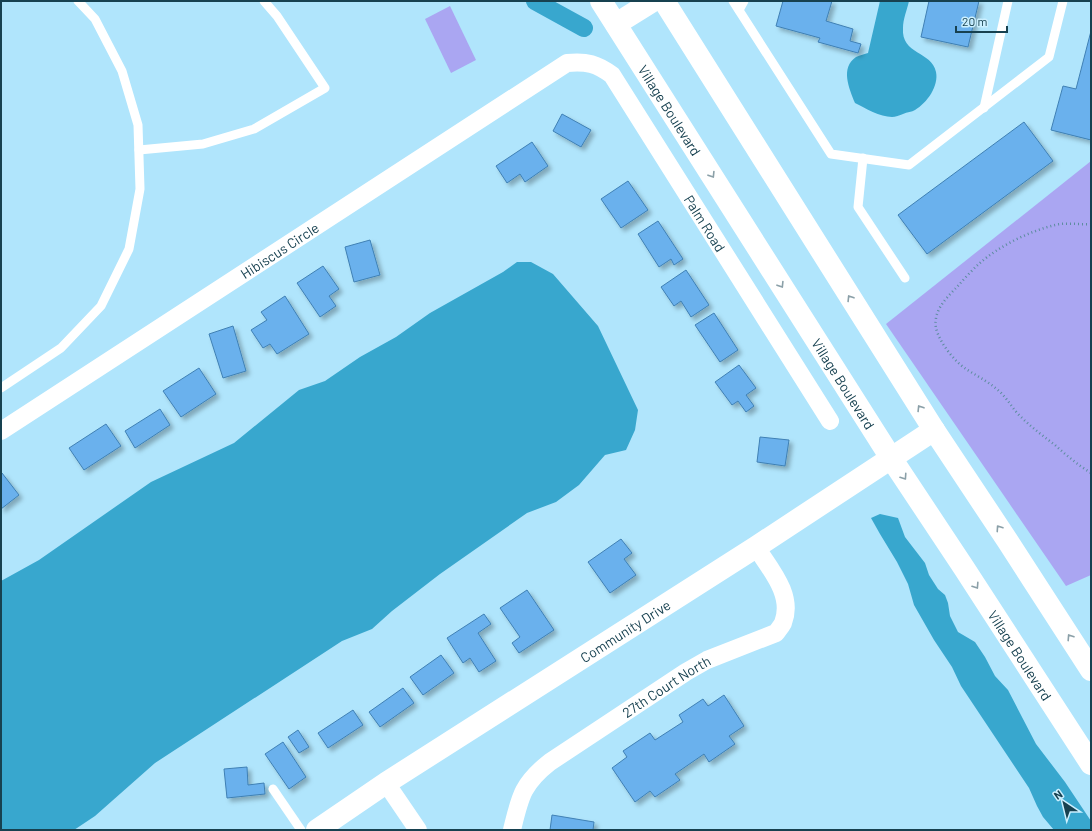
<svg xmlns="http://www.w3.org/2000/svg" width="1092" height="831" font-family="Barlow,sans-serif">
<defs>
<filter id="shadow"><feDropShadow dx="3.5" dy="3.5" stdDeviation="2" flood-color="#0004"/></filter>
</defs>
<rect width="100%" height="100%" fill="#b0e5fc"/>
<!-- green -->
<g fill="#aaa6f2">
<polygon points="450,6 476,60 451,73 425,19"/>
<polygon points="1091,161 1091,575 1066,586 886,324"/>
</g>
<!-- water -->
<g fill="#38a7ce">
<path d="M880,1H909C907,10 903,19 903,28C901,55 932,51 936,72C939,86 927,103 915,110C912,112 907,112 903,114C900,115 895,117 892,117C880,117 865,108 855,103C849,88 840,68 856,57C860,55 865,54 868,53Z"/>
<polygon points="517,262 531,262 553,274 598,326 638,410 635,430 626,450 605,455 579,485 556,502 527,513 440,574 392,611 372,629 342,641 155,763 95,816 74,830 1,830 1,581 39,560 151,482 234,443 299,390 325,381 360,357 396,337 430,313 503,272"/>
<polygon points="880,514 898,518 905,537 925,563 929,575 938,589 945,595 948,603 950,616 958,632 975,642 985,657 995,676 1008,690 1036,744 1065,782 1091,821 1091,830 1054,830 1043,817 1037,806 1029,788 961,686 952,667 934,640 914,605 908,584 897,562 880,534 871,518"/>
</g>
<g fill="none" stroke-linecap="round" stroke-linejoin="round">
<!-- canal -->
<polyline stroke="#38a7ce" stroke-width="18" points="535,1 584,28"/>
</g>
<!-- building -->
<g fill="#6bb1ed" stroke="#3f80b4" filter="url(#shadow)">
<polygon points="783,1 832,1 826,21 853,29 850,41 861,44 858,53 818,42 820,38 776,26"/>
<polygon points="929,1 979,1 968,47 921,37"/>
<polygon points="1091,31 1091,140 1051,130 1063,86 1076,89"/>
<polygon points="562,114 591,130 581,147 553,131"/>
<polygon points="1024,122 1053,161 927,254 898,215"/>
<polygon points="532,142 548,166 525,182 520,174 507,183 496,166"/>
<polygon points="628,181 648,210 621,228 601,199"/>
<polygon points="658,221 683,259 674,265 671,259 659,267 638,234"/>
<polygon points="370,240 380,275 354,282 345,247"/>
<polygon points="323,266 339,289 329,296 336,306 320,317 297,283"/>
<polygon points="686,270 709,305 691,317 681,301 674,306 661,287"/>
<polygon points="285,296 309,334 277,354 270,344 263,348 251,330 267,320 261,312"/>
<polygon points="714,313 738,350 720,362 695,325"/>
<polygon points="233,326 246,371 223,378 209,334"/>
<polygon points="739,365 756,388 746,395 754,406 746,412 738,401 732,405 715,382"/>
<polygon points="199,368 216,394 181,417 163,391"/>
<polygon points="160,409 170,425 135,448 125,431"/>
<polygon points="106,424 121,446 84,470 69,448"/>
<polygon points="760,437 789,440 785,466 757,462"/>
<polygon points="2,473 19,495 1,509 1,474"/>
<polygon points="621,539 632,553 624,559 636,575 610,593 588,562"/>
<polygon points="527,590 554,630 519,653 512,643 520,637 500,608"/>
<polygon points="484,614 491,624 478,633 496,661 479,672 470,658 463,663 447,638"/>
<polygon points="441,655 454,673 423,695 410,677"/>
<polygon points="403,688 414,703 380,727 369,712"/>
<polygon points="724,695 744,726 729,736 735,744 709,762 704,754 675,774 680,780 655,797 650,791 635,802 612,768 627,757 623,751 650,733 655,740 683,722 679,715 703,699 708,706"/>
<polygon points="353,710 363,725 328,748 318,733"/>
<polygon points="298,730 309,747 299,753 288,737"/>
<polygon points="283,742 306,777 289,789 265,754"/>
<polygon points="247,767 248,785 264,783 265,794 227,798 224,769"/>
<polygon points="552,815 594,822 593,830 550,830"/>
</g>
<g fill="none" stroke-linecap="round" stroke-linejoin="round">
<!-- path -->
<path stroke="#5d8c9f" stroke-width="2.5" stroke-dasharray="1 3" stroke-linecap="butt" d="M1091,224C1079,225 1067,222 1055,225C1030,231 999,246 980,263C972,270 964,279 957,287C946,298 933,311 936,328C939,342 955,362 966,369C977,376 989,382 999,391C1007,398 1012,408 1020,416C1031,427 1043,436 1055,445C1066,455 1078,465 1091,473"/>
<!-- service -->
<g stroke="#fff" stroke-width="9">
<polyline points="733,1 831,154 909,165 1049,57 1063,1"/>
<polyline points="739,10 744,1"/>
<polyline points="984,108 1008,1"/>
<polyline points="139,150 203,144 254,129 325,88 277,16 264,1"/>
<polyline points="863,158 858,207 905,278"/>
<polyline points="1,388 61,348 101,306 129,249 140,189 138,125 122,71 95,19 78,1"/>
<polyline points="273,789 301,830"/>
</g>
<!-- minor -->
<g stroke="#fff" stroke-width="18">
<path id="s1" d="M1,431L567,63C587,61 597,64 612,75L830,421"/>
<polyline points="386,783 418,830"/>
<path id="s2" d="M512,830C520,797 522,784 550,762L686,672L707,660L776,633C778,630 781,627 783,623C794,595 770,569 756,547"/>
</g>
<!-- tertiary -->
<g stroke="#fff" stroke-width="22">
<path id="s3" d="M601,1L891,458L964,568L1091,764"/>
<polyline points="664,1 934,430 1007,540 1091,670"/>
<polyline points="616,24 653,1"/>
<path id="s4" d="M317,830L386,783L756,547L934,430"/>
</g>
</g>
<!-- one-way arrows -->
<defs><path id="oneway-chevron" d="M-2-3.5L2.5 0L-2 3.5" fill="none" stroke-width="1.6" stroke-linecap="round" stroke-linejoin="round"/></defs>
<g stroke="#8ba0a8">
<use href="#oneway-chevron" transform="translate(712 175) rotate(58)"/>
<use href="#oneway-chevron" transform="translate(781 285) rotate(58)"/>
<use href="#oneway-chevron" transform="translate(850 298) rotate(-122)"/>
<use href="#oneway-chevron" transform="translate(920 408) rotate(-122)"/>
<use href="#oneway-chevron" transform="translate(904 477) rotate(56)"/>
<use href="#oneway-chevron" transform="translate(999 528) rotate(-124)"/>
<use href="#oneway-chevron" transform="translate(976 586) rotate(57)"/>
<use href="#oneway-chevron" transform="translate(1070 637) rotate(-123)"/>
</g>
<g text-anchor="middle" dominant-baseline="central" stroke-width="3.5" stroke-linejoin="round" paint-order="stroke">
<!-- street labels -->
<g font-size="14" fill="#174150" stroke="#ccf0ff">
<text stroke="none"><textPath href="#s3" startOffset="129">Village Boulevard</textPath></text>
<text stroke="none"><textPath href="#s1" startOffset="898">Palm Road</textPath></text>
<text stroke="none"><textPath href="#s1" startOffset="332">Hibiscus Circle</textPath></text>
<text stroke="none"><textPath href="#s3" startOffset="453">Village Boulevard</textPath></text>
<text stroke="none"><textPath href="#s4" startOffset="367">Community Drive</textPath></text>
<text stroke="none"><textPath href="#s3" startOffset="777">Village Boulevard</textPath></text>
<text stroke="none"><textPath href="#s2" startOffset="219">27th Court North</textPath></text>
</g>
</g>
<!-- border -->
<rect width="1092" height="831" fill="none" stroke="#174150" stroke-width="4"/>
<!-- north arrow -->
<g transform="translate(1064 803) rotate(325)" stroke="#ccf0ff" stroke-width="3" paint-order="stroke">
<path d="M0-3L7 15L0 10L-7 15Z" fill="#174150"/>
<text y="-6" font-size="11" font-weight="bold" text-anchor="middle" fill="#174150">N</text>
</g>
<!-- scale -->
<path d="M956 26v6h51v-6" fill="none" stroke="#174150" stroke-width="2"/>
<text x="962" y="26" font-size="12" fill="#174150" stroke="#ccf0ff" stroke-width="3" paint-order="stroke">20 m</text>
</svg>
